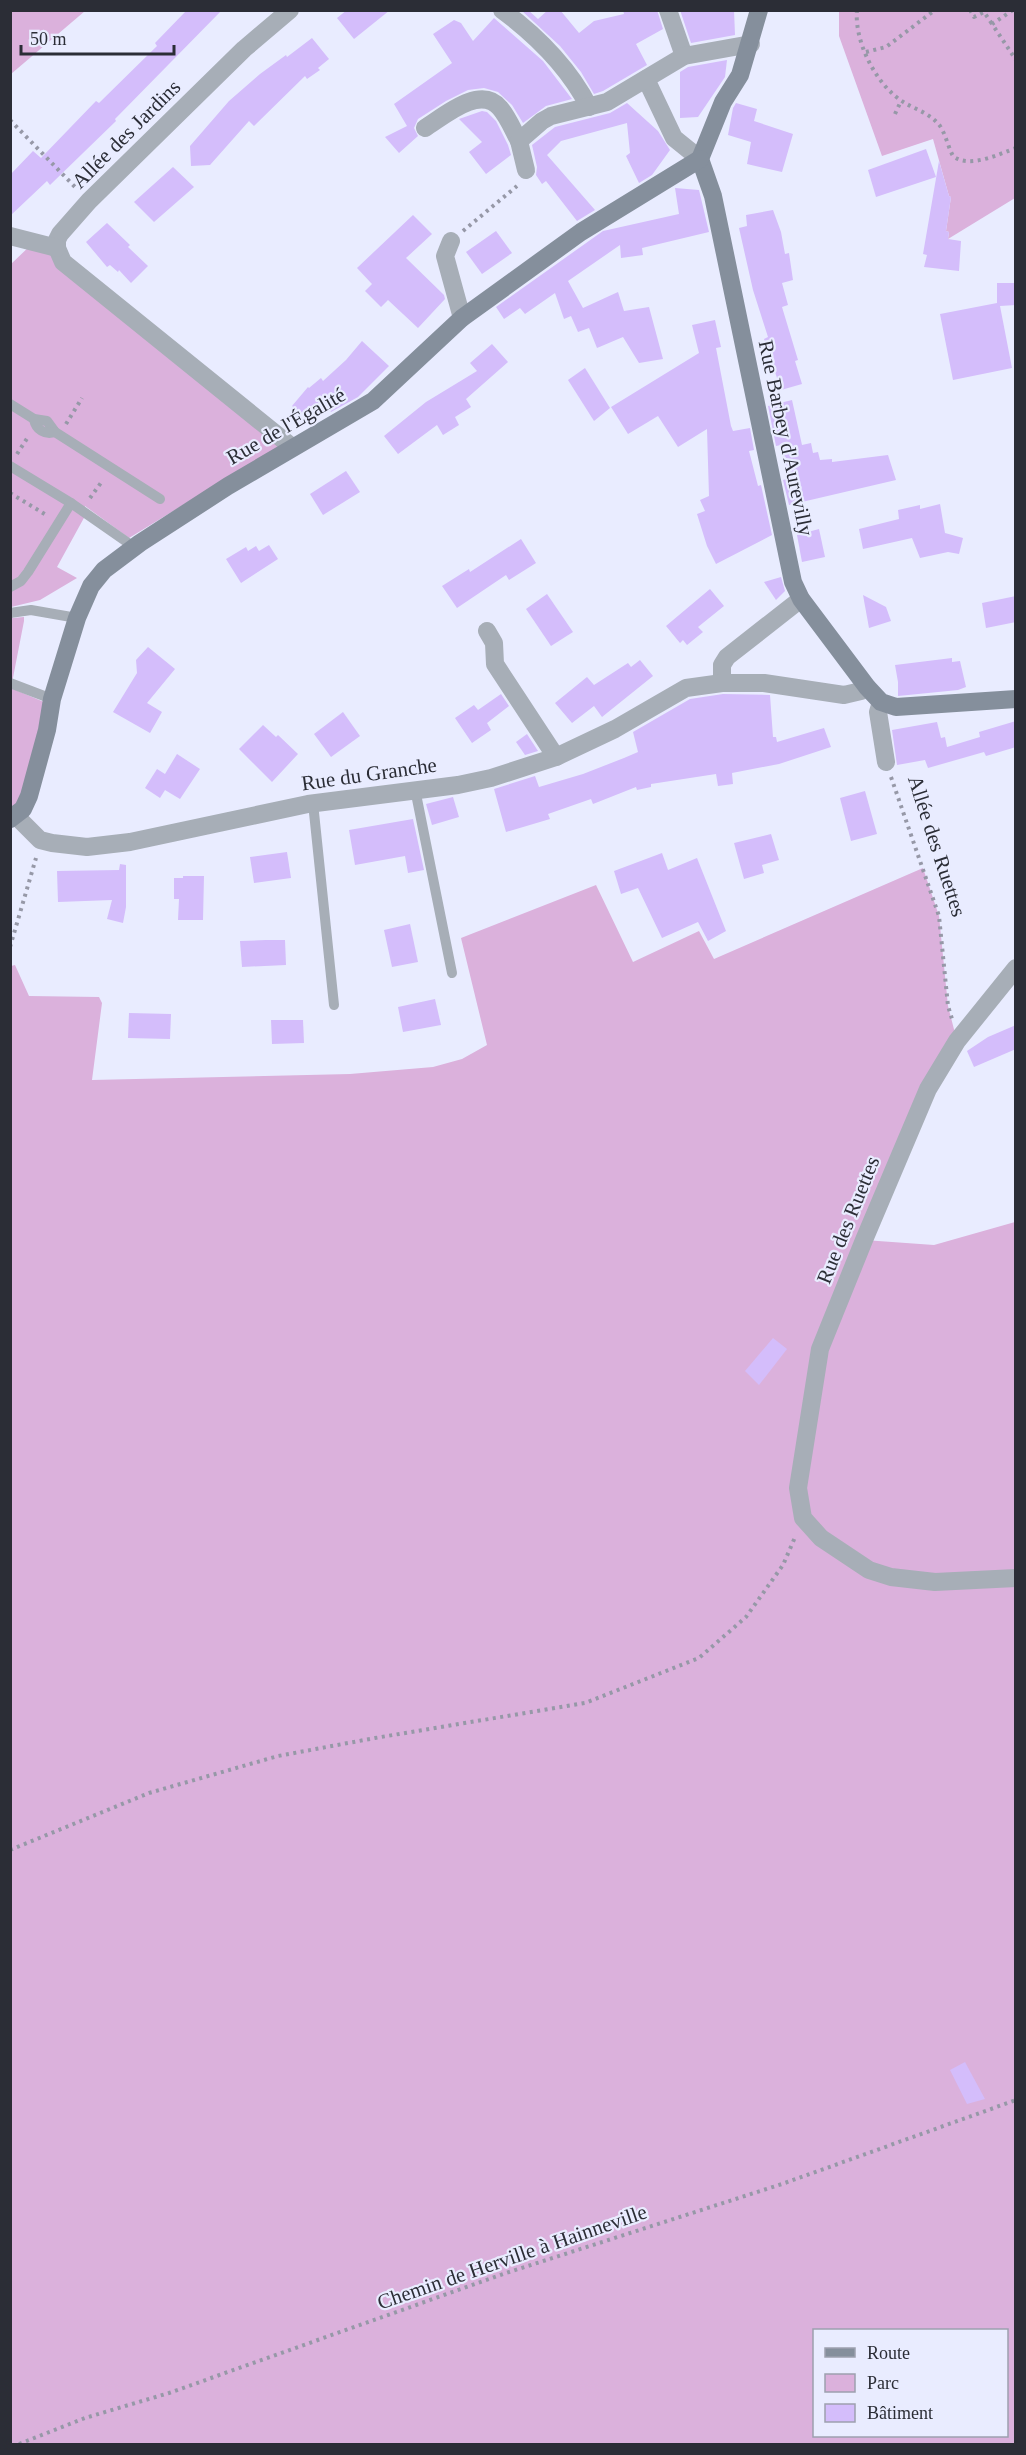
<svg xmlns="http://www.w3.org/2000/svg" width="1026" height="2455" font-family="'Times New Roman',serif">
<rect width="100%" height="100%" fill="#e9ecff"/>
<!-- green -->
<g fill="#dbb1dc" fill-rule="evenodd">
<polygon points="11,10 85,10 85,11 11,74"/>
<polygon points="839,11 1015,11 1015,198 948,239 949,232 946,231 951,197 949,196 933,139 882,156 839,36"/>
<polygon points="33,243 57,248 292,447 206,491 129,538 85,506 85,516 57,567 77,578 40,600 11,607 13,618 24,617 24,621 11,688 51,705 47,730 11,819 10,265"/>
<path d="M923,868L939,916L948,1006L957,1041L864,1240L934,1245L1015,1222V2444H11V966L15,965L29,996L99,997L102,1003L92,1080L350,1074L433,1067L462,1059L487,1045L461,938L596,885L633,962L699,931L714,959ZM814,2330H1006V2436H814Z"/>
</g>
<!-- building -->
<g fill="#d4bdfb">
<polygon points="187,10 222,10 115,119 116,121 50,185 47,181 10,216 10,175 33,151 41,158 96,101 99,103 157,46 155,43"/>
<polygon points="347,10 390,10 354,39 337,18"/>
<polygon points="521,10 528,10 538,19 548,10 560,10 579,33 594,21 624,14 623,10 657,10 663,29 636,44 647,65 603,91 594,94 581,72 560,46"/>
<polygon points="680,10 734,10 735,35 691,43"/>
<polygon points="494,18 543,61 572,99 546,106 523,123 512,105 498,92 484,88 468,90 446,101 418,119 414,128 418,136 399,153 385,137 407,126 394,104 452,63 433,34 454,20 461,23 473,41"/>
<polygon points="312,38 329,59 318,68 320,70 307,79 305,76 254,126 249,121 210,165 191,166 190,146 229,101 260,74 286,55 287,57"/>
<polygon points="727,60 725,77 698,117 680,118 680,72 688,67"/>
<polygon points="627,103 658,131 670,150 652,175 639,183 626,156 630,153 627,123 561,141 547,155 595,210 577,221 546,181 542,184 536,175 537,167 532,145 555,127 610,113"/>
<polygon points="736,103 757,109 754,121 793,134 782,172 747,164 751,142 728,135 733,108"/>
<polygon points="482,111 487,112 496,121 508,145 511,155 486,174 469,152 482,142 459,119"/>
<polygon points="926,149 936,177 876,197 868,170"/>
<polygon points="939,161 949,196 951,197 946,231 949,232 948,239 961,241 959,271 924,267 927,255 923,254"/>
<polygon points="173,167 194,187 154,222 134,202"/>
<polygon points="675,188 699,190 709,232 642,248 643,255 621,258 620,245 568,281 583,308 618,292 624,311 649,307 663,359 639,363 623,337 597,348 589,328 578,332 571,316 564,319 555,293 525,314 520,308 504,319 496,307 603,231 679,214"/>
<polygon points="773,210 781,232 785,254 789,253 793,280 782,283 788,305 782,307 798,360 795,361 802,384 781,390 764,339 768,337 753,290 739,228 747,226 746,215"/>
<polygon points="413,215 432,234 406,258 444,295 445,299 418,328 388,300 381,307 365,291 372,284 357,268"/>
<polygon points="107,223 130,245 128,247 148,266 131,283 119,270 118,272 110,265 107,267 86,242"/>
<polygon points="496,231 512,253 482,274 466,252"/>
<polygon points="997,283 1016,283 1016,305 1000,306 1012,368 953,380 940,314 997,303"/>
<polygon points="715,320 721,347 716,348 731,426 733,431 750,428 754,450 749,451 758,486 761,485 772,535 716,564 707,546 697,514 705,511 700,500 709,496 707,429 678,447 658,416 628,434 611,407 699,353 692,325"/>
<polygon points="362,341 389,366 358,397 331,412 327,406 312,423 292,406 308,387 309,388 321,378 323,381 346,360"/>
<polygon points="492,344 508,362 466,399 471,407 455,417 459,425 443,435 437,425 398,454 384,436 426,402 477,371 470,363"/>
<polygon points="585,368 610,408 594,421 568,380"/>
<polygon points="792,400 802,445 811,443 813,453 818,452 820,460 832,459 832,462 888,455 896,480 789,505 783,480 787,479 781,445 776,446 768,406"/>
<polygon points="346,471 360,492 323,515 310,494"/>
<polygon points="940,504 945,533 963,538 959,554 948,552 920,558 912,538 863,549 859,529 899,519 898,510 920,505 920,509"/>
<polygon points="819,529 825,557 802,562 797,535"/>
<polygon points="521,539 536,563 509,580 506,575 457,608 442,586 469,569 470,572"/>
<polygon points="269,545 278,559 241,583 226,559 246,547 248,551 256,546 259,551"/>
<polygon points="781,577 785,591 776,600 764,582"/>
<polygon points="710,589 724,606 698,627 703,632 687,645 683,640 680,643 666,626"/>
<polygon points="547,594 573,632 551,646 526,609"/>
<polygon points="863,595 886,607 891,621 869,628"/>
<polygon points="1016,596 1016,622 986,628 982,603"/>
<polygon points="148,647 175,669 147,703 162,712 150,733 113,712 137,673 136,660"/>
<polygon points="952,658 952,662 960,661 966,687 958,690 898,696 898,682 895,665"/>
<polygon points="640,660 653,676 602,717 594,706 572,723 555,703 587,677 594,685 628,663 631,667"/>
<polygon points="501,694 509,706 487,723 491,730 472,743 455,718 474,705 478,710"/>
<polygon points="723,694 770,695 773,737 776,737 777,742 824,728 831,747 779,764 732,773 733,784 718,786 716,774 651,784 651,787 637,790 636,787 593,804 591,799 548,814 550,819 506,832 494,789 535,776 539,787 583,774 624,758 638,752 633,732 690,699"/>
<polygon points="343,712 360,736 331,757 314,734"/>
<polygon points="1016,721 1016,747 986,756 984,752 928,768 925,760 897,765 892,730 937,722 941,738 945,737 947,747 980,737 979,732"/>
<polygon points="263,725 276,737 278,735 298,754 272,782 239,749"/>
<polygon points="527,734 538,751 525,755 516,742"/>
<polygon points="177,754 200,769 180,799 165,790 160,798 145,788 157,769 165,774"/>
<polygon points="865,791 877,834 851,841 840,798"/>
<polygon points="453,797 459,817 432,825 426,804"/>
<polygon points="413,819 424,870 408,873 405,856 355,865 349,830"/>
<polygon points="771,834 779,860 762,865 764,873 744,879 734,843"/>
<polygon points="287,852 291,878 254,883 250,857"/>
<polygon points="662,853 668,870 697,858 726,931 708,941 698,922 662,938 638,888 621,894 614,871"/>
<polygon points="120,864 126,865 126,907 123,923 107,919 112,900 58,902 57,871 119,870"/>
<polygon points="183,876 204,876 203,920 178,920 179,899 174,899 174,878 183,878"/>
<polygon points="410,924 418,962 392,967 384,930"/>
<polygon points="266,940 285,940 286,965 242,967 240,941"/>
<polygon points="435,999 441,1025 403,1032 398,1007"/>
<polygon points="129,1013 171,1014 170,1039 128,1038"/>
<polygon points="271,1020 303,1020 304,1043 272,1044"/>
<polygon points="1016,1025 1016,1049 974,1067 967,1051 988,1037"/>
<polygon points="773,1338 787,1349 759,1385 745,1371"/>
<polygon points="965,2062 985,2099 967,2104 950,2070"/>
</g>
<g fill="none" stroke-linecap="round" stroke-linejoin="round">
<!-- path -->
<g stroke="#9698a7" stroke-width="4" stroke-dasharray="3 4.5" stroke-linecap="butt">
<path d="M857,10C854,42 877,87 905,103C917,110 931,114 940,126C946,135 948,147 953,156C969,169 999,154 1016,148"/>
<polyline points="970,10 974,17 984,12 992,24"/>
<polyline points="1013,10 992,24 1016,60"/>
<polyline points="866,52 886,47 935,10"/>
<polyline points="895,114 901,101"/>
<polyline points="10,120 76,188"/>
<polyline points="463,231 517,186"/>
<polyline points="66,424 82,398"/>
<polyline points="17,454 28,437"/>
<polyline points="10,493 48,516"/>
<polyline points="90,498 103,480"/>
<polyline points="891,777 939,916 948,1006 952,1019"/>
<polyline points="10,947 36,858"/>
<polyline points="10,1850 149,1793 278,1756 375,1738 585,1703 699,1658 746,1617 783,1565 796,1535"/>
<polyline points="19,2444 85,2418 169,2393 503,2274 782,2184 1016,2100"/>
</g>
<!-- lane -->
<g stroke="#a7aeb7" stroke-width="10">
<polyline points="10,404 34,419 47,421 55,432 160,499"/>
<path d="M34,419C36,430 45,435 55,432"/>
<polyline points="10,466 71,503 28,572 21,581 10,587"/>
<polyline points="71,503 134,547"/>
<polyline points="10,613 31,610 77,618"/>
<polyline points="10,683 52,699"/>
<polyline points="415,789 452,973"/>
<polyline points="313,803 334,1005"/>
</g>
<!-- street -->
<g stroke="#a7aeb7" stroke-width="18">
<polyline points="290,10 244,49 89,201 60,234 57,240 57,248 63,262 292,447"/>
<path d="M502,10C537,36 569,68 589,107"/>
<polyline points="668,10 684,56"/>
<polyline points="646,79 674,138 700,159"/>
<path d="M425,128C443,117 480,84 500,108C508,117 513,130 519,141"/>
<polyline points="526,170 519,141 542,121 551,116 607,102 684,56 751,44"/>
<polyline points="10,236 57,248"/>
<polyline points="451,241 445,256 462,318"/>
<polyline points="487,631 494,643 495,664 556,757"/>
<polyline points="722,683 722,665 727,657 801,599"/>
<polyline points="881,702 878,712 886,762"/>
<polyline points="16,816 40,840 52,843 87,847 130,842 308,804 458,785 491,778 556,757 615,729 686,688 722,683 764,683 844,695 861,691 867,687"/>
<polyline points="1016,968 957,1041 928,1089 864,1240 820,1349 798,1488 803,1518 821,1538 869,1570 891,1577 935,1582 1016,1578"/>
</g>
<!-- secondary -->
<g stroke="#858f9c" stroke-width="18">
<polyline points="700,159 713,196 793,582 801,599 867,687 881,702 896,707 1016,699"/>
<polyline points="700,159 723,102 740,75 759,10"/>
<polyline points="10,819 23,809 29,796 47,730 52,699 77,618 91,586 104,570 140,543 228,486 373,401 462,318 581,232 700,159"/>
</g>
</g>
<g text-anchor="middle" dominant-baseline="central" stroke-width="4.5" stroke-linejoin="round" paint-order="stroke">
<!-- street labels -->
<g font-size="21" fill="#2b2d36" stroke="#e9ecff">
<text transform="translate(126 134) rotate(-45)">Allée des Jardins</text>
<text transform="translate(286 426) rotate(-30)">Rue de l'Égalité</text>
<text transform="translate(786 438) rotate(78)">Rue Barbey d'Aurevilly</text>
<text transform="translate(369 774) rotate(-8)">Rue du Granche</text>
<text transform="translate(937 846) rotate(72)">Allée des Ruettes</text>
<text transform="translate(848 1220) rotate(-68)">Rue des Ruettes</text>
<text transform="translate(512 2257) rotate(-19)">Chemin de Herville à Hainneville</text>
</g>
</g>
<!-- border -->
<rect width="1026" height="2455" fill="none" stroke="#2b2d36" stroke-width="24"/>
<!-- legend -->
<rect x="813" y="2329" width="195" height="108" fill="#e9ecff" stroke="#9da0af" stroke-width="1.5"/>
<rect x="825" y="2348" width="30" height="9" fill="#858f9c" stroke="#9da0af" stroke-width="1.5"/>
<text x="867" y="2359" font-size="18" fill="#2b2d36">Route</text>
<rect x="825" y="2374" width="30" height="18" fill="#dbb1dc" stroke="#9da0af" stroke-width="1.5"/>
<text x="867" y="2389" font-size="18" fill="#2b2d36">Parc</text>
<rect x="825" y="2404" width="30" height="18" fill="#d4bdfb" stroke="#9da0af" stroke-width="1.5"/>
<text x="867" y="2419" font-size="18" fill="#2b2d36">Bâtiment</text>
<!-- scale -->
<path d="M21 45v9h153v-9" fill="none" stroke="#2b2d36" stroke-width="3"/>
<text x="30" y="45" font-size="18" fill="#2b2d36" stroke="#e9ecff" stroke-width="4.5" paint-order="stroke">50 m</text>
</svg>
